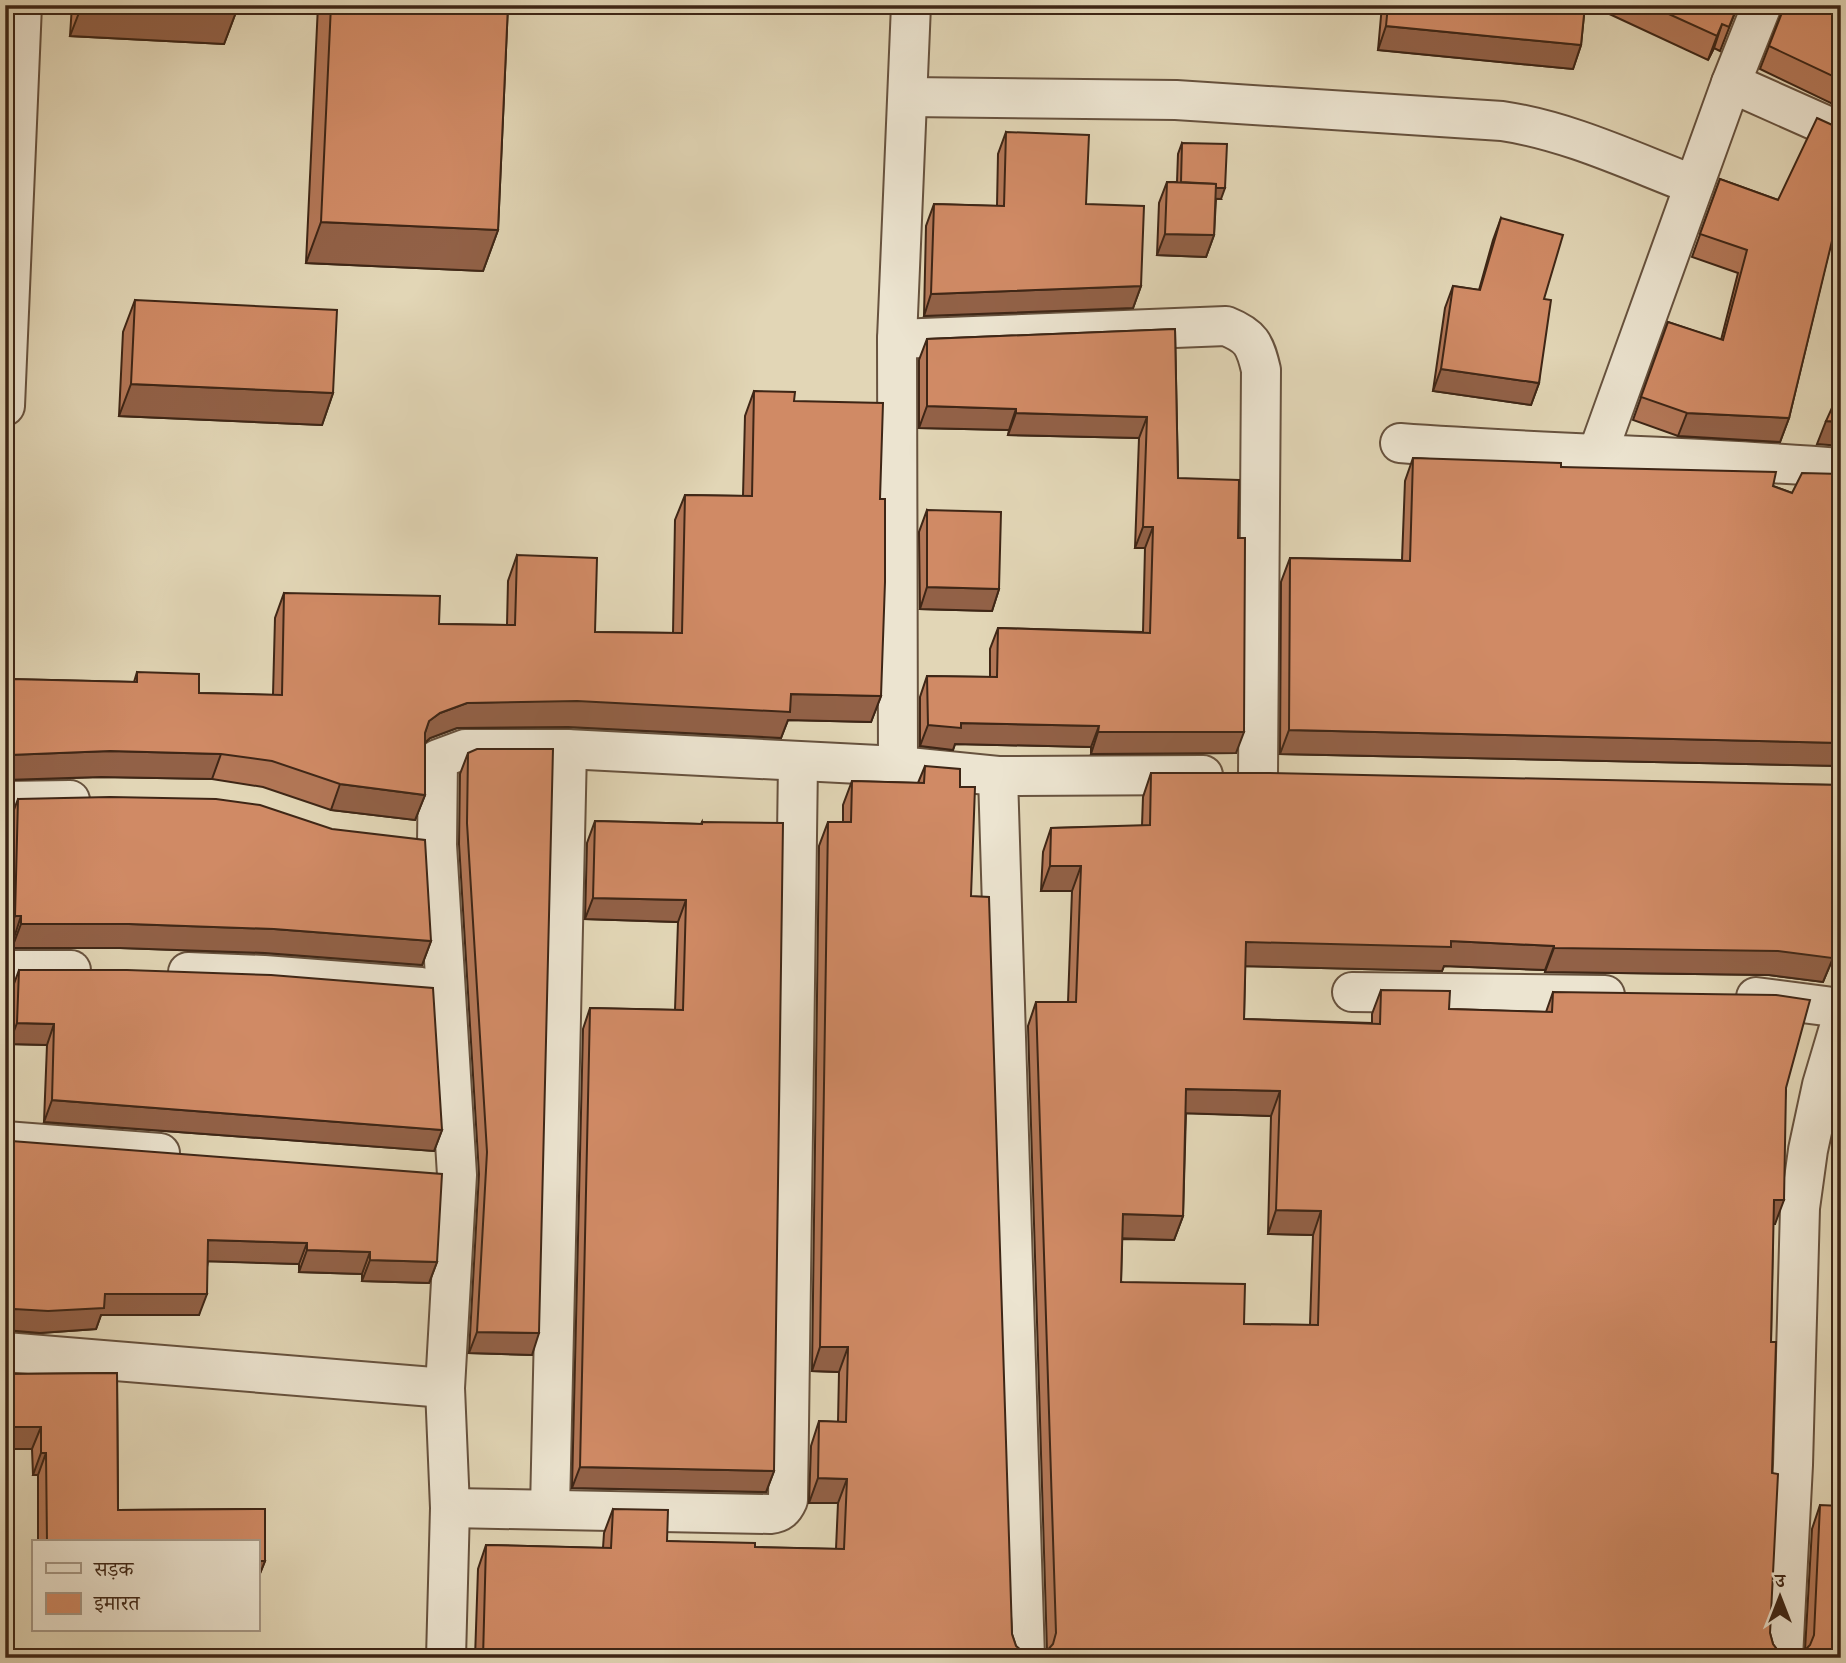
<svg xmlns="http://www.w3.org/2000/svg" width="1846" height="1663" font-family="Vollkorn,'Noto Serif Devanagari',serif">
<rect width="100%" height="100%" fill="#e2d6b6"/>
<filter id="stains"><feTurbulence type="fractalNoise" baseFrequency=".00286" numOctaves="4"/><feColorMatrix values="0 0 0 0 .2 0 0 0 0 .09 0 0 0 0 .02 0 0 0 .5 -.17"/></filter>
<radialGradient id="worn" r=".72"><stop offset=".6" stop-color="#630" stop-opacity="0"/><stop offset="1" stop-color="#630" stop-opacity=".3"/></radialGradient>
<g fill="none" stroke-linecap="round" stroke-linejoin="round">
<!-- minor casing -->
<g stroke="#67523e" stroke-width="42">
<g id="minor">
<polyline points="1731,83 1841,132"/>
<path d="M908,97L1176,100L1502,121C1569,131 1631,161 1694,185"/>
<path d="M897,339L1226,326C1251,336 1255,344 1261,370L1258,775"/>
<polyline points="5,406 22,5"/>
<path d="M1400,443C1547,454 1694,456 1841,468"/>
<polyline points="1597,455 1731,83 1762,5"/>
<polyline points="898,766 897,339 911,5"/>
<polyline points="998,776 1025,1658"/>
<polyline points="5,801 70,800"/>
<polyline points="5,970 71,970"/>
<polyline points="188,972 264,975 421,987"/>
<polyline points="1352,992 1605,995"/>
<polyline points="1756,997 1841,1008"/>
<polyline points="5,1141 160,1153"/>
<polyline points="5,1352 445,1388"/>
<path d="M450,1508L770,1514C780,1513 784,1509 788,1500L798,762"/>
<polyline points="550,1509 567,749"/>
<polyline points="446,1658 450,1508 445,1388 457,1175 437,845 438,759 465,749 567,749 898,766 998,776 1203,775"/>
<polyline points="1783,1658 1793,1465 1800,1208 1808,1150 1822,1085 1841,1021"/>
</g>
</g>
<!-- minor -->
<use href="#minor" stroke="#ece4d0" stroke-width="38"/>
</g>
<!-- wall -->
<g fill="#b37757" stroke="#3e2616" stroke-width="2" fill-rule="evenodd">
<polygon points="72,5 236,5 236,12 224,44 70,36"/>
<polygon points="318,5 508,5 498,230 483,271 306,263"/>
<polygon points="1382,5 1585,5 1581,45 1573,69 1378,50"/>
<polygon points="1590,5 1738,5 1720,51 1714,48 1708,60"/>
<polygon points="1783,5 1841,5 1841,108 1760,69 1783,10"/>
<polygon points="1841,129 1841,219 1837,218 1789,418 1780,442 1678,436 1633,420 1668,322 1721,340 1738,273 1692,257 1720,179 1778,200"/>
<polygon points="1006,132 1086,204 1141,286 1133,308 924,316 926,226 934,204 997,206 998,154"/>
<polygon points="1182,143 1221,199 1216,199 1214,235 1206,257 1157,255 1159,203 1167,182 1177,182 1178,154"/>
<polygon points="1501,218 1544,299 1539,383 1531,405 1433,391 1445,308 1453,286 1479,290 1493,240"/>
<polygon points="135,300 333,393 322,425 119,416 123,332"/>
<polygon points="1175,329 1178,478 1238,538 1236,753 1091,754 1091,747 955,744 953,750 920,746 920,697 927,676 990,677 990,649 998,628 1143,632 1145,548 1135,548 1139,438 1008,435 1009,430 919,428 919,360 927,339"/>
<polygon points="754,391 794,401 880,499 881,696 871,722 788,720 781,738 568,727 457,728 430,738 425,743 425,795 415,820 331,810 263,787 212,779 101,777 5,780 5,693 10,679 134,682 137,672 199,693 273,695 275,618 284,593 439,624 507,625 508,581 517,555 595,632 673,633 675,520 685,495 743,496 745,416"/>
<polygon points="1413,458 1561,467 1773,486 1792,493 1838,474 1841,466 1841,766 1280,754 1281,582 1290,558 1402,560 1405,481"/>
<polygon points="927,510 999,589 992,611 920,609 919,532"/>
<polygon points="468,753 532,1355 469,1353 479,1174 459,844 460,774"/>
<path d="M925,766L960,787L971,896L1012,1634L1016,1646L1024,1653L1034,1656L1047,1651L1028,1026L1036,1002H1068L1072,891H1041L1043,852L1051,828L1142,826L1143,797L1151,773L1841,785V939L1823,982L1769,975L1545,972V970L1444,966L1442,971L1245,966L1244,1019L1372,1023V1014L1381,990L1449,1009L1546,1012L1553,992L1786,1088L1775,1224H1773L1771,1342L1772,1473L1770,1633L1773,1644L1779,1652L1790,1656L1802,1653L1805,1650L1812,1529L1820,1505L1841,1658H475L478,1569L486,1545L603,1548L604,1533L613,1509L667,1541L755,1547L836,1549L838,1503H809L811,1446L819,1421L838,1422L839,1372L812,1371L819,846L828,822H843V805L852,781L918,783ZM1186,1113L1271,1116L1268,1234L1313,1235L1310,1325L1244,1324L1121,1282L1122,1239L1174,1240L1183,1216Z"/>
<polygon points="18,799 431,941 422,965 265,953 120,948 12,948 13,941 6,940 9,823"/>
<polygon points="595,821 701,824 702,822 774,1471 766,1492 572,1488 583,1029 590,1008 675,1010 678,922 585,919 587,843"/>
<polygon points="19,970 442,1130 434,1151 44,1122 47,1045 9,1044 11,992"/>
<polygon points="5,1139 437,1262 429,1283 362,1281 362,1274 299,1272 299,1264 208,1261 199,1315 101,1315 96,1329 40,1333 5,1330"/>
<polygon points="117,1373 118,1510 265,1509 265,1561 257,1581 257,1542 38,1542 38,1475 33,1475 32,1449 5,1449 5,1374"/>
</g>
<!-- shaded-wall -->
<g fill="#926147" stroke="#3e2616" stroke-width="2">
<polygon points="82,5 94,5 236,12 224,44 70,36"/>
<polygon points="1722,24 1714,48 1708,60 1717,36"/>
<polygon points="1386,26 1581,45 1573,69 1378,50"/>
<polygon points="1181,186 1225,188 1221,199 1176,197"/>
<polygon points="321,222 498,230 483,271 306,263"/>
<polygon points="1165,234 1214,235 1206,257 1157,255"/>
<polygon points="1141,286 1133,308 924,316 931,294"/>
<polygon points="1441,369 1539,383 1531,405 1433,391"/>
<polygon points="131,384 333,393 322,425 119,416"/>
<polygon points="927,406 1016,409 1009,430 919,428"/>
<polygon points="1016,413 1147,417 1139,438 1008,435"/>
<polygon points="1687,413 1789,418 1780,442 1678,436"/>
<polygon points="1826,421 1841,422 1841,446 1817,444"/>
<polygon points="1143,527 1153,527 1145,548 1135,548"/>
<polygon points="927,587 999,589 992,611 920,609"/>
<polygon points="791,694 881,696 871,722 788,720 781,738 568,727 457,728 430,738 420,747 429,721 440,713 467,703"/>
<polygon points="961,723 1099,726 1091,747 955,744 953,750 920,746 928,725"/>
<polygon points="1289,730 1841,743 1841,766 1280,754"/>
<polygon points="1098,732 1244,732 1236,753 1091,754"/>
<polygon points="110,751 221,754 212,779 101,777 5,780 5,764 9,755"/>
<polygon points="340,784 425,795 415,820 331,810"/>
<polygon points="1050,866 1081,866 1072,891 1041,891"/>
<polygon points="593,898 686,900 678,922 585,919"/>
<polygon points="15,916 21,916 13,941 6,940"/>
<polygon points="21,924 129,924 274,929 431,941 422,965 265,953 120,948 12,948"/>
<polygon points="1841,936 1841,939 1823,982 1769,975 1545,972 1554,948"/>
<polygon points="1451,941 1554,946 1545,970 1444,966 1442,971 1237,966 1246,942"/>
<polygon points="17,1023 54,1024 47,1045 9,1044"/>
<polygon points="1186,1089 1280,1091 1271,1116 1177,1113"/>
<polygon points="52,1100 442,1130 434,1151 44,1122"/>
<polygon points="1774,1200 1784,1200 1775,1224 1765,1224"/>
<polygon points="1276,1210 1321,1211 1313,1235 1268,1234"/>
<polygon points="1123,1214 1183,1216 1174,1240 1114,1238"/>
<polygon points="208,1240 307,1243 299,1264 200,1261"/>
<polygon points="307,1250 370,1252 362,1274 299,1272"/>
<polygon points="370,1260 437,1262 429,1283 362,1281"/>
<polygon points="105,1294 207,1294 199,1315 101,1315 96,1329 40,1333 5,1330 5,1310"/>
<polygon points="477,1332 539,1333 532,1355 469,1353"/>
<polygon points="820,1347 848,1347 839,1372 812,1371"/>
<polygon points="5,1427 41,1427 32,1449 5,1449"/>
<polygon points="41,1453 46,1453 38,1475 33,1475"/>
<polygon points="580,1467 774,1471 766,1492 572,1488"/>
<polygon points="818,1478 847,1479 838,1503 809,1503"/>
<polygon points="257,1561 265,1561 257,1581"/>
</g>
<!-- building -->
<g fill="#d08a65" stroke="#3e2616" stroke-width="2" fill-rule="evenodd">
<polygon points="94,5 236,5 236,12"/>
<polygon points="331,5 508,5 498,230 321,222"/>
<polygon points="1388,5 1585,5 1581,45 1386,26"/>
<polygon points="1649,5 1738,5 1729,27 1722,24 1717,36"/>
<polygon points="1785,5 1841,5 1841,80 1769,46"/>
<polygon points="1817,118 1841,129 1841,204 1789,418 1687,413 1641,397 1668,322 1723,340 1747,250 1700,234 1720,179 1778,200"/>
<polygon points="1006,132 1089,135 1086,204 1144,206 1141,286 931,294 934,204 1004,206"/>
<polygon points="1182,143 1227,144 1225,188 1216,188 1216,184 1181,182"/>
<polygon points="1167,182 1216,184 1214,235 1165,234"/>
<polygon points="1501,218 1563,235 1544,299 1551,300 1539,383 1441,369 1453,286 1480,290"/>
<polygon points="135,300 337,310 333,393 131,384"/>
<polygon points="1175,329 1178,478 1239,480 1238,538 1245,538 1244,732 1098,732 1099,726 961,723 961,728 928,725 927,676 997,677 998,628 1150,633 1153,527 1143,527 1147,417 1016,413 1016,409 927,406 927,339"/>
<polygon points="1841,388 1841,422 1826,421"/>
<polygon points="754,391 795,392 794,401 883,403 880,499 885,499 885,582 881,696 791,694 790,712 577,701 467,703 440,713 429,721 425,733 425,795 340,784 272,761 221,754 110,751 9,755 10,679 137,682 137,672 199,674 199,693 282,695 284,593 440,596 439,624 515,625 517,555 597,558 595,632 682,633 685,495 752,496"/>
<polygon points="1413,458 1561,463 1561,467 1776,472 1773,486 1792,493 1802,473 1841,474 1841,743 1289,730 1290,558 1410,561"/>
<polygon points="927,510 1001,512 999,589 927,587"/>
<polygon points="477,749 553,749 539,1333 477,1332 487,1152 467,823 468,753"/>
<path d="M925,766L960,769V787H975L971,896L989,897L1012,1634L1016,1646L1024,1653L1034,1656L1046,1652L1053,1644L1056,1633L1036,1002H1076L1081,866H1050L1051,828L1150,825L1151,773H1267L1841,785V936L1832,958L1778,951L1554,948V946L1451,941V947L1246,942L1244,1019L1380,1024L1381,990L1450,991L1449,1009L1552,1012L1553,992L1776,995L1810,1000L1786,1088L1784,1200H1774L1771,1342H1776L1772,1473L1778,1474L1770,1633L1773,1644L1779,1652L1790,1656L1802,1653L1810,1645L1814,1635L1820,1505L1841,1506V1658H483L486,1545L611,1548L613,1509L668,1510L667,1541L755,1543V1547L844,1549L847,1479L818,1478L819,1421L846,1422L848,1347H820L828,822H851L852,781L924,783ZM1186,1089L1280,1091L1276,1210L1321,1211L1318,1325L1244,1324L1245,1284L1121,1282L1123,1214L1183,1216Z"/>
<polygon points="110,797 216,799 260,805 332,829 425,840 431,941 274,929 129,924 21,924 21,916 15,916 18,799"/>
<polygon points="595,821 702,824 702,822 783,823 774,1471 580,1467 590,1008 683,1010 686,900 593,898"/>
<polygon points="19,970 127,970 271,975 433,988 442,1130 52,1100 54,1024 17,1023"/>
<polygon points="5,1139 11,1141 442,1174 437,1262 370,1260 370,1252 307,1250 307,1243 208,1240 207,1294 105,1294 104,1308 48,1311 14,1309 5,1310"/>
<polygon points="117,1373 118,1510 265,1509 265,1561 257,1561 257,1542 47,1542 46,1453 41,1453 41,1427 5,1427 5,1374"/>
</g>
<!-- margin -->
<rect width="1846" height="1663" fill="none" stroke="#e2d6b6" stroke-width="28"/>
<rect x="7" y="7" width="1832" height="1649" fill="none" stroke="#3e2616" stroke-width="3.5"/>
<rect x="14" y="14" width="1818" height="1635" fill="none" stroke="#3e2616" stroke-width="2"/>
<!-- legend -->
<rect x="32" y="1540" width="228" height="91" fill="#ece4d0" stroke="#a69886" stroke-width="2"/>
<rect x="46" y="1563" width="35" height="10" fill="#ece4d0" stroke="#a69886" stroke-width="2"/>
<text x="94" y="1576" font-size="21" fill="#3e2616">सड़क</text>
<rect x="46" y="1593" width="35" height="21" fill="#d08a65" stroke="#a69886" stroke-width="2"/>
<text x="94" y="1610" font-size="21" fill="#3e2616">इमारत</text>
<!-- north arrow -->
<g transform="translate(1780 1597)" stroke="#ece4d0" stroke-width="5" paint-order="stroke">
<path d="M0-5L12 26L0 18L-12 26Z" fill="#3e2616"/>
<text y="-10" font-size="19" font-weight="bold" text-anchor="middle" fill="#3e2616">उ</text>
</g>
<rect width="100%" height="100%" filter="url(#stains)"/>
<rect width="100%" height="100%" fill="url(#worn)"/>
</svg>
